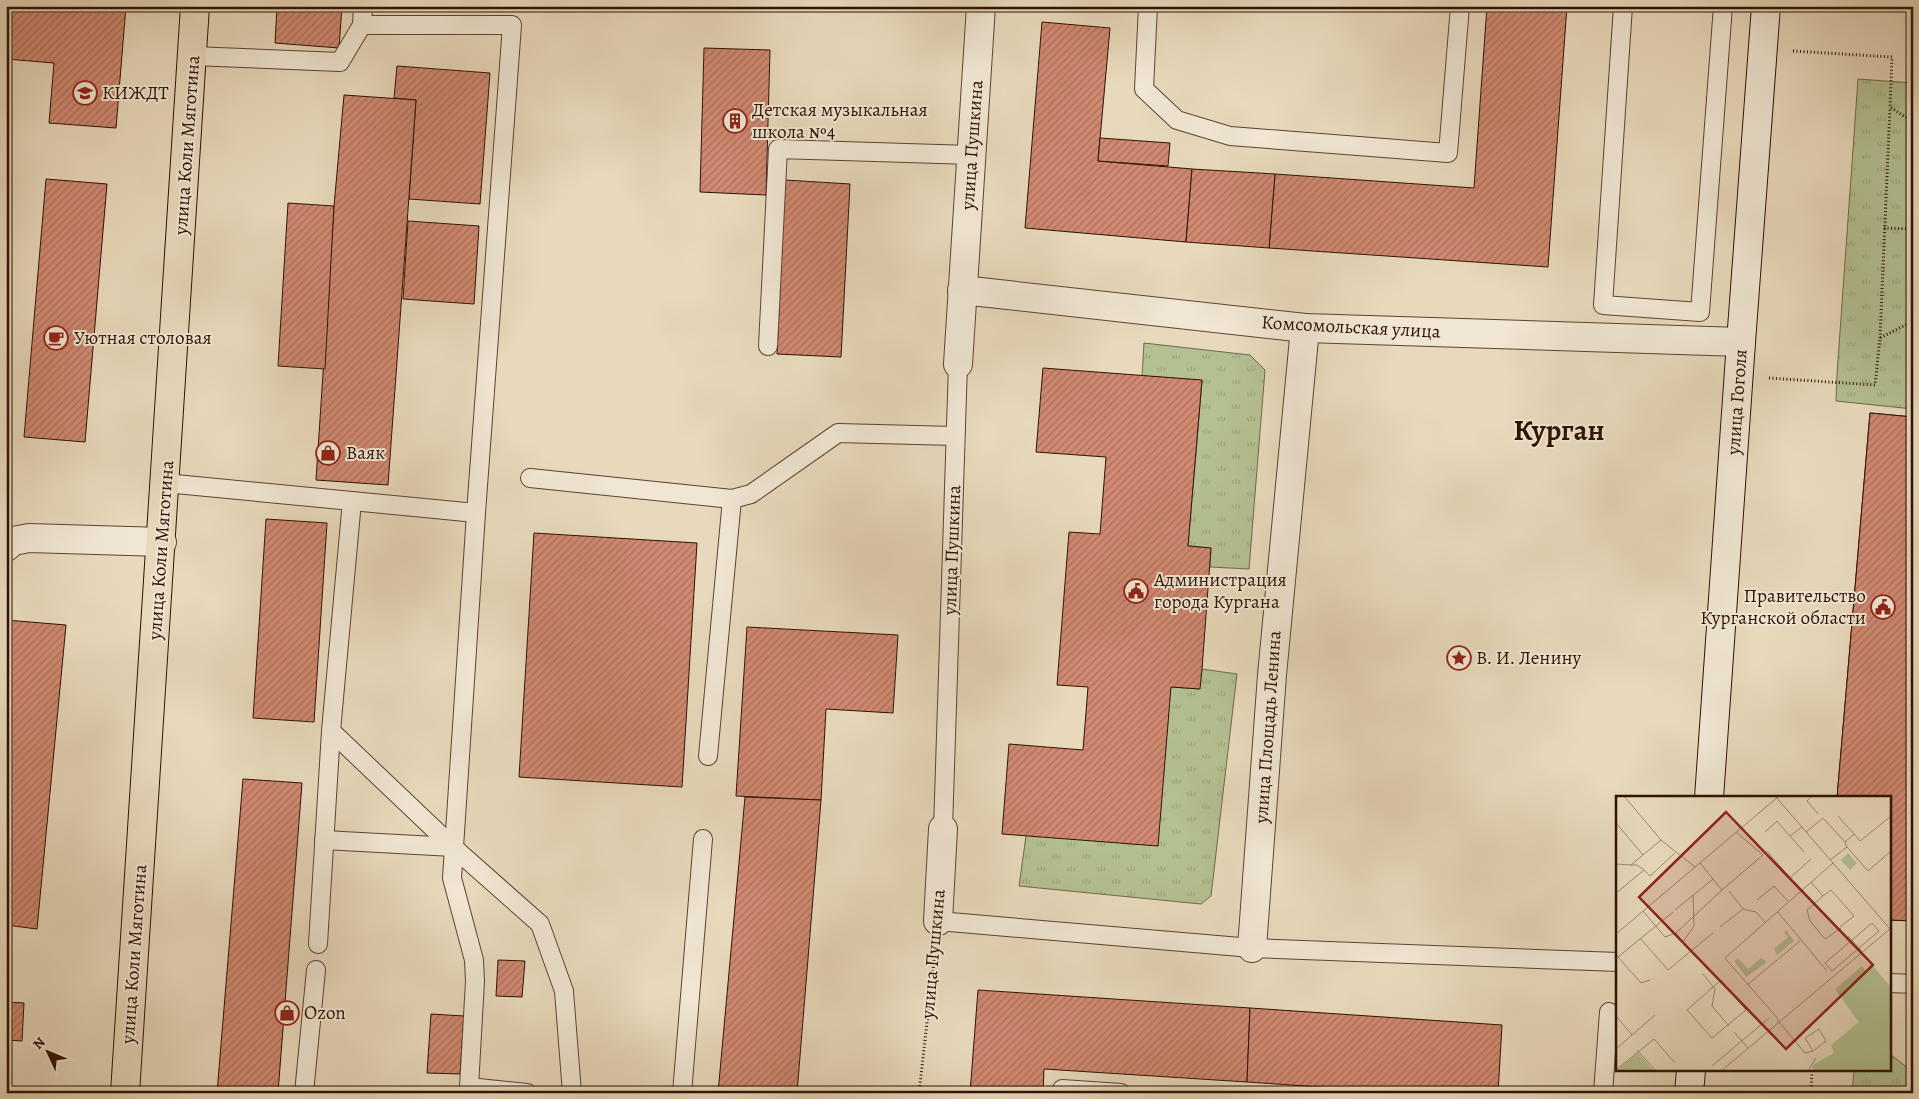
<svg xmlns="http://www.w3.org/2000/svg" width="1919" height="1099" font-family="Alegreya,serif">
<defs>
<pattern id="grass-tufts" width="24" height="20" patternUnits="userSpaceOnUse" patternTransform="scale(1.25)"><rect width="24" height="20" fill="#b4c092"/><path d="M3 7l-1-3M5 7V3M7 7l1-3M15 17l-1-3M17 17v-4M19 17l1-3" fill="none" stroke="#9ba47c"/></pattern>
<pattern id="building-hatch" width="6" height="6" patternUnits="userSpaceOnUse" patternTransform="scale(1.25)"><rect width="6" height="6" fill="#d18972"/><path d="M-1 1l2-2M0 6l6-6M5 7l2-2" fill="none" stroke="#aa6f5b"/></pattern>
</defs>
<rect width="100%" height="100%" fill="#e8d9bc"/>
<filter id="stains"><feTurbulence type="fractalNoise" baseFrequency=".004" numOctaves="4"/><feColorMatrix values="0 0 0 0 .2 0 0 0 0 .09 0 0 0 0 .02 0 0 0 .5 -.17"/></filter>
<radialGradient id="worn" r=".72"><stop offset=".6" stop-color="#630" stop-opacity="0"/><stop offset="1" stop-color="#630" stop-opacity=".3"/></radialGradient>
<!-- grass -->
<g fill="url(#grass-tufts)" stroke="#71694a">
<polygon points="1858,79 1913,83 1913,409 1836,401 1837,374"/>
<polygon points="1144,343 1250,355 1265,370 1249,569 1210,567 1211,548 1188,546 1202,381 1142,376"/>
<polygon points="1202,669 1237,674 1211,896 1201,904 1019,886 1026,836 1171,687 1199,689"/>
<polygon points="1890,1054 1913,1072 1913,1093 1852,1093 1854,1070 1890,1070"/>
</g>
<!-- building -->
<g fill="url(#building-hatch)" stroke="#2e1202">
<polygon points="6,6 126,6 116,128 49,123 54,63 6,59"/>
<polygon points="277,6 342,6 339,48 275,43"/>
<polygon points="1329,6 1398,6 1397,11"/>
<polygon points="1487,6 1567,6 1548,267 1269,248 1275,174 1474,188"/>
<polygon points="1042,22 1110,28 1098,161 1192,169 1186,242 1025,228"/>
<polygon points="704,48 770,50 766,195 700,192"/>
<polygon points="397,66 490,73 480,204 409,199 416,100 394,98"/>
<polygon points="344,95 416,100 388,485 316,480 334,206"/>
<polygon points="1100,138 1170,143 1168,166 1098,161"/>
<polygon points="1192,169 1275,174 1269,248 1186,242"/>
<polygon points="46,179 107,184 85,442 24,437"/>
<polygon points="785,180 850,184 841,357 777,354"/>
<polygon points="288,203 334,206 325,369 278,366"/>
<polygon points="408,221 479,226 474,304 403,299"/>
<polygon points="1043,368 1202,380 1188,546 1211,548 1202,669 1200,689 1171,687 1158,846 1002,834 1009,744 1083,750 1088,687 1057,685 1069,532 1100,534 1106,457 1036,452"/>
<polygon points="1870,413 1913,417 1913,921 1890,920 1890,798 1837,798"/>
<polygon points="1870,413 1913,417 1913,921 1890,920 1890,798 1837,798"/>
<polygon points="266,519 327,523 314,722 253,718"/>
<polygon points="534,533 697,543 682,787 519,777"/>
<polygon points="6,620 66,625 37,929 6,925"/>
<polygon points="747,627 898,635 893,713 826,709 821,800 736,796"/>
<polygon points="243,779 302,783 278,1093 217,1093"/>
<polygon points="745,797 821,800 797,1093 718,1093"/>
<polygon points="498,960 525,961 522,997 496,996"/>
<polygon points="978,990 1250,1008 1247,1082 1044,1069 1043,1093 970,1093"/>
<polygon points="6,1002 24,1003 22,1041 6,1040"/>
<polygon points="1250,1008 1502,1025 1498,1093 1408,1093 1247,1082"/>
<polygon points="431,1014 464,1016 460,1074 427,1073"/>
</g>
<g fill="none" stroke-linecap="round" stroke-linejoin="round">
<!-- service casing -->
<g stroke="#5c4430" stroke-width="20">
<g id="service">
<polyline points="1148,6 1144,89 1177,120 1230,136 1448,153 1460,6"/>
<polyline points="1623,6 1603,305 1700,312 1723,6"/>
<polyline points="362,25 363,6"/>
<polyline points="768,346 778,149 971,155"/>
<polyline points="530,478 732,499 751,494 838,433 955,436"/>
<polyline points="165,483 476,513 512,25 362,25 340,62 192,56"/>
<polyline points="331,731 453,847 540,924 564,991 572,1093"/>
<polyline points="708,756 732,499"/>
<polyline points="943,829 958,364"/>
<polyline points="324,840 453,847"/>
<polyline points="938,921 1252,948 1618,962"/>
<polyline points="318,944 331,731 352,501"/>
<polyline points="1890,983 1913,984"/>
<polyline points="469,1087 475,981 474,960 452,878 476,513"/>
<polyline points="304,1093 316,970"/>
<polyline points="468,1093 469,1087 527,1093"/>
<polyline points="682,1093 703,839"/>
<polyline points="1062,1093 1062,1089 1121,1093"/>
<polyline points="1603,1093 1609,1012"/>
</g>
</g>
<!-- minor casing -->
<g stroke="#5c4430" stroke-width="30">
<g id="minor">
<polyline points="962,290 1305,328 1741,342"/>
<polyline points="958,364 981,6"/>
<polyline points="6,547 13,541 29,538 162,542"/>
<polyline points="938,921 943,829"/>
<polyline points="1252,948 1272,675 1305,328"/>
</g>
</g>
<!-- secondary casing -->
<g stroke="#2e1202" stroke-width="30">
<g id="secondary">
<polyline points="1709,798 1741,342 1766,6"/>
<polyline points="1689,1093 1691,1070"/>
</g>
</g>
<!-- primary casing -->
<g stroke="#2e1202" stroke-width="30">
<polyline id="primary" points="125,1093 195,6"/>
</g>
<!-- path -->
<g stroke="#2e1202" stroke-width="3" stroke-dasharray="1 2.5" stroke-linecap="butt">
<polyline points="1793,51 1892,57 1890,107 1913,122"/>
<polyline points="1884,228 1913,229"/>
<polyline points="1880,338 1890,107"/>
<polyline points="1769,378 1875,385 1880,338 1913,321"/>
<polyline points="919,1093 935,952"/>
<polyline points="1811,1093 1812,1070"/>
</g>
<!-- service -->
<use href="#service" stroke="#f0e6d3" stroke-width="18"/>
<!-- minor -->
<use href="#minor" stroke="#f0e6d3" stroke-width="28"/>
<!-- secondary -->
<use href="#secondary" stroke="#f0e6d3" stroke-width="28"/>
<!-- primary -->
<use href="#primary" stroke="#e8d9bc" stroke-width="28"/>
</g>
<!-- icons -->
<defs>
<g id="university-ring" transform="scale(1.25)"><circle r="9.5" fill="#f0e6d3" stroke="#8f2418" stroke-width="1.5"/><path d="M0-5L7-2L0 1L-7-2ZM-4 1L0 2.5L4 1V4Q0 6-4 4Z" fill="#8f2418"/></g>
<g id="building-ring" transform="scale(1.25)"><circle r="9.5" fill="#f0e6d3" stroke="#8f2418" stroke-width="1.5"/><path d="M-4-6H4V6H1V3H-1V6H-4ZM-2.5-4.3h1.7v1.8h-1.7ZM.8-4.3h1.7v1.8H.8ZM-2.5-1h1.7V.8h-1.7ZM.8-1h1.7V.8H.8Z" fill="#8f2418"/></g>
<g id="cafe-ring" transform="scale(1.25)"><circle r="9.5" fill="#f0e6d3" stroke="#8f2418" stroke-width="1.5"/><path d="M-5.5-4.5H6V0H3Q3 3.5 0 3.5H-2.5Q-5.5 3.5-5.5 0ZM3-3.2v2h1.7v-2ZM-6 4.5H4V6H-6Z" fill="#8f2418"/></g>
<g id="shop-ring" transform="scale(1.25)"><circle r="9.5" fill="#f0e6d3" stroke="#8f2418" stroke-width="1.5"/><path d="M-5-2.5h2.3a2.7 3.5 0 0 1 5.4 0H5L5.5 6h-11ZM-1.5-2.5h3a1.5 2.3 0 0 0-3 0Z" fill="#8f2418"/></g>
<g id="civic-ring" transform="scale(1.25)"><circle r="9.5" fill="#f0e6d3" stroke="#8f2418" stroke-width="1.5"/><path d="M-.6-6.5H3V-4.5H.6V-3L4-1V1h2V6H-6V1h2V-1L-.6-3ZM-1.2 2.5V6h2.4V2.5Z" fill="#8f2418"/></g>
<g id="sight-ring" transform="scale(1.25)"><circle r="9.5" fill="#f0e6d3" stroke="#8f2418" stroke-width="1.5"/><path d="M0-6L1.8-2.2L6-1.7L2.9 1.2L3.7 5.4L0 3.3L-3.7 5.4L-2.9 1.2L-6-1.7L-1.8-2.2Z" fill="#8f2418"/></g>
</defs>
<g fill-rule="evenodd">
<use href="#university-ring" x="85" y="93"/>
<use href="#building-ring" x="735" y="121"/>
<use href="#cafe-ring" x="56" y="338"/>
<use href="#shop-ring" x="328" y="453"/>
<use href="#civic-ring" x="1136" y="591"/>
<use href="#civic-ring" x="1883" y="607"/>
<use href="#sight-ring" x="1459" y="658"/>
<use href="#shop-ring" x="287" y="1013"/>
</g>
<g text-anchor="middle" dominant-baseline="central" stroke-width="4" stroke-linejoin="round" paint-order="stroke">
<!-- poi labels -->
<g font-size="19" fill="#2e1202" stroke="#f0e6d3" text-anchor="start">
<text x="102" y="93">КИЖДТ</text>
<text x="752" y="110">Детская музыкальная<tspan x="752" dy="22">школа №4</tspan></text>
<text x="74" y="338">Уютная столовая</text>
<text x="346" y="453">Ваяк</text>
<text x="1154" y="580">Администрация<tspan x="1154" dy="22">города Кургана</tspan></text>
<text x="1866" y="596" text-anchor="end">Правительство<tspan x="1866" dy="22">Курганской области</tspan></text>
<text x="1476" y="658">В. И. Ленину</text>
<text x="304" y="1013">Ozon</text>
</g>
<!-- street labels -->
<g font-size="19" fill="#2e1202" stroke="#f0e6d3">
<text transform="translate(187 145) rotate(-86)">улица Коли Мяготина</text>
<text transform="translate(972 145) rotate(-86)">улица Пушкина</text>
<text transform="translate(1351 327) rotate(3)">Комсомольская улица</text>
<text transform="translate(1737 402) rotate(-86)">улица Гоголя</text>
<text transform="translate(161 550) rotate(-86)">улица Коли Мяготина</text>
<text transform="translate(952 550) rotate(-88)">улица Пушкина</text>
<text transform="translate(1268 727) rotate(-86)">улица Площадь Ленина</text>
<text transform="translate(134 954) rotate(-86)">улица Коли Мяготина</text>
<text transform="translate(933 954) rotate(-85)">улица Пушкина</text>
</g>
<!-- town labels -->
<g font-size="29" font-weight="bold" fill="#2e1202" stroke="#f0e6d3">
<text x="1559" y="430">Курган</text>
</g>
</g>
<!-- overview -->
<g transform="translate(1616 796)">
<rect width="275" height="275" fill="#e8d9bc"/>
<path d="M232,57L241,67L234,74L225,64ZM170,134L178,145L161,159L158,153L172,141L168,136ZM122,162L132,173L145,162L151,166L130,181L118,165ZM255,168L275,191V275H196L197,269L218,257L215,249L243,226L219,193L246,170L250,175Z" fill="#b4c092"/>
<path d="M22,257L38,275H0Z" fill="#b4c092"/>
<path fill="none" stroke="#9e8972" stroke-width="1" d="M8,0L45,44L79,71M159,0L275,134M196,0L191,5L202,18M222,20L238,38M0,27L27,59M149,36L161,25L174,40L186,31M190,36L207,22L229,46M174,40L188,56M231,51L252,75L275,55M151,55L185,95M214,64L231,51L229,46L238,38L244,45L275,20M84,67L106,94L147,59L120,36M0,68L15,69L45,44M14,69H21L28,74M174,82L195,63M195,86L207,100L215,94L238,120L224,131M113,95L127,113L140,116L149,126M0,97L28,74L34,80L59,57M207,100L191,114L194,125L209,143L225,132M141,104L158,90L172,105M59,114L97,83M27,115L49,141L60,137L74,155M161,115L211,175M256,127L263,135L216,175L209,167ZM104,131L127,113M60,137L106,94M0,138L163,0M232,140L245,154M24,142L52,174L97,137M67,146L78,130L77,99M0,158L2,161L57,116M2,161L25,187L34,184M87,178L99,193L96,210L113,230M105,184L130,214L96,242L71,214ZM131,189L184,145M0,220L16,239M163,226L189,257L197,255L189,242L203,233L210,245L197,255M162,227V223L109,162L217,67M118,236L132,252M0,253L39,219M21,254L40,275M96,270L153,222M0,274L38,243L59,267M105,275L275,132M192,275L200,262"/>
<path fill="#8f2418" fill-opacity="0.15" stroke="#8f2418" stroke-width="2.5" d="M110,16L257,169L170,253L23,101Z"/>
<rect width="275" height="275" fill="none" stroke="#2e1202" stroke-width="2.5"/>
</g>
<!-- margin -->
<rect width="1919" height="1099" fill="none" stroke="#e8d9bc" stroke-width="25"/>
<rect x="8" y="8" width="1904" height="1084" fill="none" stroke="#2e1202" stroke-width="2.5"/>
<rect x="12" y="12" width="1894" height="1074" fill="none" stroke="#2e1202"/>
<!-- north arrow -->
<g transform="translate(48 1052) rotate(314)" stroke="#f0e6d3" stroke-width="4" paint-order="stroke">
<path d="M0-4L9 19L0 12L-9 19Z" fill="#2e1202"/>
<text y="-8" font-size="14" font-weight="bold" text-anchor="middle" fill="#2e1202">N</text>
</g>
<rect width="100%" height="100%" filter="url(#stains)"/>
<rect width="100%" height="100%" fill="url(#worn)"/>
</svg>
